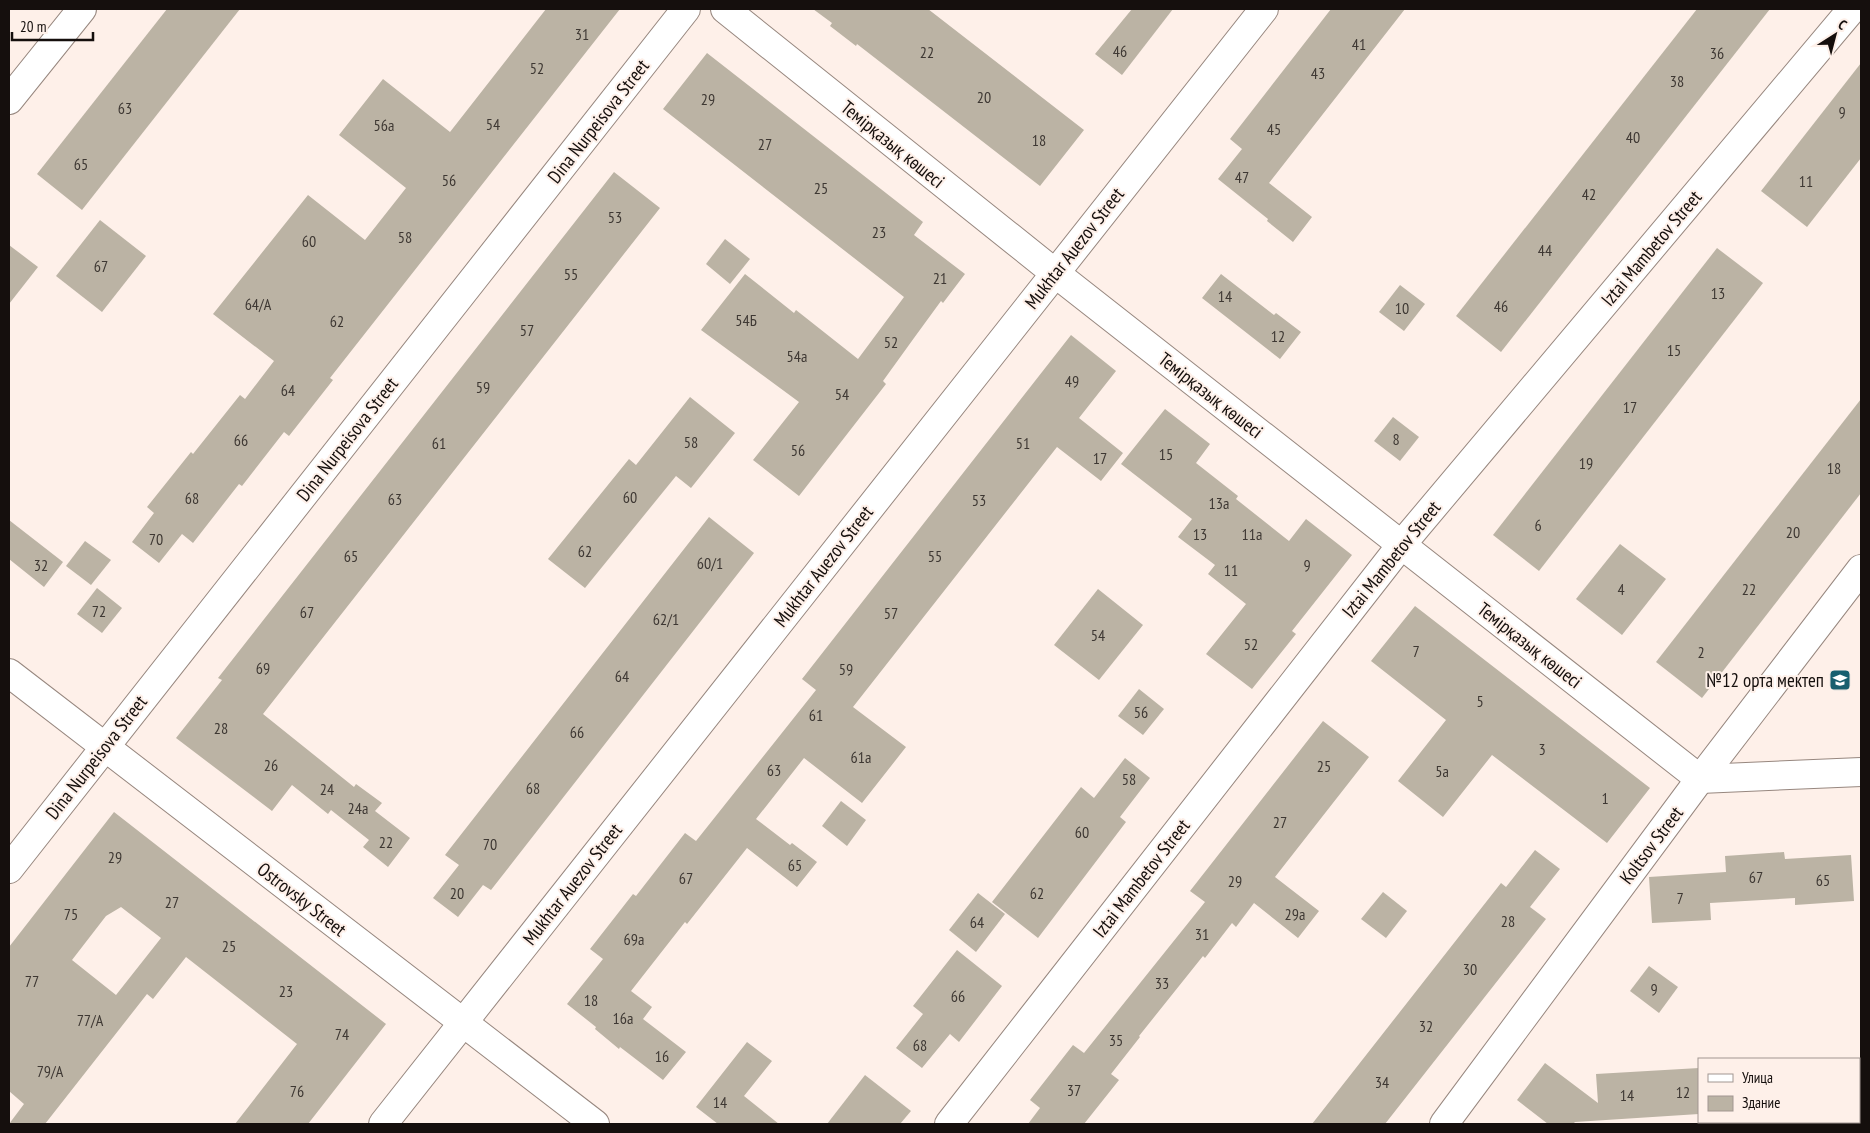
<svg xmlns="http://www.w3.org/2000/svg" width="1870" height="1133" font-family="'PT Sans Narrow',sans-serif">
<rect width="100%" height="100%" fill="#fef0e9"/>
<!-- building -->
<g fill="#bbb3a4" fill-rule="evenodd">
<polygon points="167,9 240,9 82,210 37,174"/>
<polygon points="546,9 620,9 330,378 333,380 289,436 284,432 242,486 239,484 193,543 182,534 159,563 132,542 154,513 147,507 191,452 193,454 240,395 245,399 274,361 213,314 308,195 365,240 406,188 339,135 383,79 450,132"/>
<polygon points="813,9 928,9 1084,130 1040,186 857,44 856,46 830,26 832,23"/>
<polygon points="1132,9 1173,9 1122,75 1095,54"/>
<polygon points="1331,9 1405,9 1269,183 1312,217 1293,242 1267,221 1268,219 1218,179 1242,149 1230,139"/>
<polygon points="1697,9 1770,9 1501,352 1456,316"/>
<polygon points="707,53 923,222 914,235 965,274 943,303 941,301 914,338 883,381 886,384 799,496 753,460 799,402 701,330 745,274 794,313 796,310 858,359 904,297 663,109"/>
<polygon points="1861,63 1861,158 1807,227 1761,191"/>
<polygon points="614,172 660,208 263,714 354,787 356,784 382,803 375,811 410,838 388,867 363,847 369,840 331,810 328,814 292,785 272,811 176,738 222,680 218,678"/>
<polygon points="100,220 146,256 102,312 56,276"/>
<polygon points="725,239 750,259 730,284 706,264"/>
<polygon points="9,245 38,267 9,304"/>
<polygon points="1717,248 1763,283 1539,571 1493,535"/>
<polygon points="1221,274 1274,315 1276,313 1301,332 1280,359 1202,298"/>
<polygon points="1400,285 1425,304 1404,331 1379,312"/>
<polygon points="1071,335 1116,371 1079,418 1123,453 1101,481 1057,447 853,707 906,747 862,803 804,758 756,819 790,845 792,843 817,862 797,887 747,848 687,924 685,922 631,991 652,1007 643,1019 686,1052 663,1080 620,1047 619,1049 595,1029 596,1027 567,1004 603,959 590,949 633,894 636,896 685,833 696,841 816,690 802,679"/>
<polygon points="690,397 735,433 691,488 676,476 585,588 548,559 629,459 636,465"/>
<polygon points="1861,399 1861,493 1702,698 1656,662"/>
<polygon points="1165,409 1210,444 1196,463 1238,496 1236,499 1289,541 1306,519 1352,555 1292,631 1296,634 1252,689 1206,654 1246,604 1208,574 1215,565 1178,537 1192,519 1121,464"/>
<polygon points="1393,417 1419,437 1400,461 1374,441"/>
<polygon points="709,517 754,553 491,890 483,885 458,917 433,898 459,865 445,855"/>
<polygon points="9,520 63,562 44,587 9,559"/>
<polygon points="85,541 111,560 91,585 66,566"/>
<polygon points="1620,544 1666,579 1622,635 1576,599"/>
<polygon points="97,588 122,608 102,633 77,614"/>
<polygon points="1098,589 1143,625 1099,680 1054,645"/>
<polygon points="1415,606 1650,788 1607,843 1492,755 1443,817 1398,781 1446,720 1371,661"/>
<polygon points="1139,689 1164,709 1143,735 1118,716"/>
<polygon points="1323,721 1369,757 1275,877 1319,911 1298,938 1254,903 1236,927 1232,923 1205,958 1203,956 1139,1036 1140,1037 1111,1074 1119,1080 1084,1124 1028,1124 1040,1108 1030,1100 1073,1045 1084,1053 1205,902 1190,891"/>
<polygon points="1125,758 1150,778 1120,817 1126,822 1038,938 992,902 1081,787 1094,798"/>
<polygon points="841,801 866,820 847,846 822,826"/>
<path d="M114,812L386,1024L308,1124H235L297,1044L186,957L153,999L147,994L45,1124H9L24,1104L9,1091V947ZM121,907L161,938L116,995L72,960L106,916Z"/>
<polygon points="1535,850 1560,869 1530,907 1546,919 1385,1124 1312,1124 1501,883 1506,887"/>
<polygon points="1784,852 1785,859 1851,855 1854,901 1795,905 1795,898 1710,903 1711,920 1652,923 1649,877 1726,872 1725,856"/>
<polygon points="1383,892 1407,911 1386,938 1361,919"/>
<polygon points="978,893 1005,914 976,952 949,930"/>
<polygon points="957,950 1002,986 959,1042 950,1034 922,1068 896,1048 923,1014 913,1006"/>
<polygon points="1649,966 1678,987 1659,1013 1630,991"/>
<polygon points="747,1042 772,1061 744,1096 779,1124 718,1124 696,1107"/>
<polygon points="1545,1063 1598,1103 1596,1074 1699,1068 1699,1114 1575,1122 1573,1124 1548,1124 1517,1100"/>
<polygon points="865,1075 911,1111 900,1124 827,1124"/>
</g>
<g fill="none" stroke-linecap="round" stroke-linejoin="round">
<!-- minor casing -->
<g stroke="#97877f" stroke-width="30">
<g id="minor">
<polyline points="725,9 1055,273 1700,779 1861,772"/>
<polyline points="9,100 82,9"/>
<polyline points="9,673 595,1124"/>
<polyline points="9,869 686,9"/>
<polyline points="383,1124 1264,9"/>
<polyline points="949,1124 1402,544 1852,9"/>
<polyline points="1444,1124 1700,779 1861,569"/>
</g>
</g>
<!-- minor -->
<use href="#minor" stroke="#fff" stroke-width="28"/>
</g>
<!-- icons -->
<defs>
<g id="school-square" transform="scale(1.125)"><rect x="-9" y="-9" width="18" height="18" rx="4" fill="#175f6f" stroke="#fef0e9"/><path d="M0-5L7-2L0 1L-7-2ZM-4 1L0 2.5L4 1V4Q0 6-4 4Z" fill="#fff"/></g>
</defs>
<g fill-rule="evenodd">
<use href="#school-square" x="1840" y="680"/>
</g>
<g text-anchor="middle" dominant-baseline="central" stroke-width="4" stroke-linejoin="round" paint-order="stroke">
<!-- number labels -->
<g font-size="16" fill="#3e3833">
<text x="582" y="34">31</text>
<text x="1359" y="44">41</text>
<text x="1120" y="51">46</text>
<text x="927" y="52">22</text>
<text x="1717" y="53">36</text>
<text x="537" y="68">52</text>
<text x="1318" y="73">43</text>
<text x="1677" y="81">38</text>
<text x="984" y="97">20</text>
<text x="708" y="99">29</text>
<text x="125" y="108">63</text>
<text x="1842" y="112">9</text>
<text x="493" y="124">54</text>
<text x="384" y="125">56а</text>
<text x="1274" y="129">45</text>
<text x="1633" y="137">40</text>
<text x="1039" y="140">18</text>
<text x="765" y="144">27</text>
<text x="81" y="164">65</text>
<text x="1242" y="177">47</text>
<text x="449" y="180">56</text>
<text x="1806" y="181">11</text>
<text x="821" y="188">25</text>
<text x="1589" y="194">42</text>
<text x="615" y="217">53</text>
<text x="879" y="232">23</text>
<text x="405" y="237">58</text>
<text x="309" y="241">60</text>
<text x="1545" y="250">44</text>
<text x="101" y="266">67</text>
<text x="571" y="274">55</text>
<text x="940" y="278">21</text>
<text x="1718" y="293">13</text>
<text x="1225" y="296">14</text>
<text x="258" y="304">64/А</text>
<text x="1501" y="306">46</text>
<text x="1402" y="308">10</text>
<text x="746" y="320">54Б</text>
<text x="337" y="321">62</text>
<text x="527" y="330">57</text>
<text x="1278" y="336">12</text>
<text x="891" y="342">52</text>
<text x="1674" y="350">15</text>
<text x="797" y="356">54а</text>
<text x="1072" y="381">49</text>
<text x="483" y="387">59</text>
<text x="288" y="390">64</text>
<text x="842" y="394">54</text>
<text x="1630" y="407">17</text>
<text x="1396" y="439">8</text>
<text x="241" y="440">66</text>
<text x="691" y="442">58</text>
<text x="439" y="443">61</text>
<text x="1023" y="443">51</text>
<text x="798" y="450">56</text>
<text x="1166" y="454">15</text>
<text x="1100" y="458">17</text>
<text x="1586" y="463">19</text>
<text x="1834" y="468">18</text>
<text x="630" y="497">60</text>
<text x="192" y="498">68</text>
<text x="395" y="499">63</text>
<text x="979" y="500">53</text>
<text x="1219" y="503">13а</text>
<text x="1538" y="525">6</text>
<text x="1793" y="532">20</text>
<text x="1200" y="534">13</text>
<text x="1252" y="534">11а</text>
<text x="156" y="539">70</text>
<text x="585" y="551">62</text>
<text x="351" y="556">65</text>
<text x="935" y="556">55</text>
<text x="710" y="563">60/1</text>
<text x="41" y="565">32</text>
<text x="1307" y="565">9</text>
<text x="1231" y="570">11</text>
<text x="1621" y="589">4</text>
<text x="1749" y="589">22</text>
<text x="99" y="611">72</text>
<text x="307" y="612">67</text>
<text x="891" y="613">57</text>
<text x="666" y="619">62/1</text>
<text x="1098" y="635">54</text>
<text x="1251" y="644">52</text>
<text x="1416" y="651">7</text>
<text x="1701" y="652">2</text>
<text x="263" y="668">69</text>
<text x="846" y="669">59</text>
<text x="622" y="676">64</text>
<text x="1480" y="701">5</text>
<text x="1141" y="712">56</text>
<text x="816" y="715">61</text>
<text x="221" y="728">28</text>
<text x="577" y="732">66</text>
<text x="1542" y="749">3</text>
<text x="861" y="757">61а</text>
<text x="271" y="765">26</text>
<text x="1324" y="766">25</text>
<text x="774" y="770">63</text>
<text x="1442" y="771">5а</text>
<text x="1129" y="779">58</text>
<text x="533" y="788">68</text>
<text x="327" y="789">24</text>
<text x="1605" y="798">1</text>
<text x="358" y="808">24а</text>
<text x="1280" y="822">27</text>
<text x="1082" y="832">60</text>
<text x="386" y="842">22</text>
<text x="490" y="844">70</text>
<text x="115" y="857">29</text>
<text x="795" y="865">65</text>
<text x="1756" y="877">67</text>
<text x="686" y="878">67</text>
<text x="1823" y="880">65</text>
<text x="1235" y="881">29</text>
<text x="457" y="893">20</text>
<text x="1037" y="893">62</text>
<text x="1680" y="898">7</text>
<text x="172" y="902">27</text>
<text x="71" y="914">75</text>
<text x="1295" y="914">29а</text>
<text x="1508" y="921">28</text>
<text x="977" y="922">64</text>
<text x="1202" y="934">31</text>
<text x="634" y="939">69а</text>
<text x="229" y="946">25</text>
<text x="1470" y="969">30</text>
<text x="32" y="981">77</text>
<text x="1162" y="983">33</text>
<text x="1654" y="989">9</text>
<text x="286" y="991">23</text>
<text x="958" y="996">66</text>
<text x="591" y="1000">18</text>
<text x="623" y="1018">16а</text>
<text x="90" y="1020">77/А</text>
<text x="1426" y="1026">32</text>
<text x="342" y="1034">74</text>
<text x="1116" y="1040">35</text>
<text x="920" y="1045">68</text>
<text x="662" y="1056">16</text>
<text x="50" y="1071">79/А</text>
<text x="1382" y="1082">34</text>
<text x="1074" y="1090">37</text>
<text x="297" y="1091">76</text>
<text x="1683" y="1092">12</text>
<text x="1627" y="1095">14</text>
<text x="720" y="1102">14</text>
</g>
<!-- street labels -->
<g font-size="19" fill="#150f0d" stroke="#fef0e9">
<text transform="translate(598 121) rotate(-52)">Dina Nurpeisova Street</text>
<text transform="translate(893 144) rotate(39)">Темірқазық көшесі</text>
<text transform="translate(1074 248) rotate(-52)">Mukhtar Auezov Street</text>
<text transform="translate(1651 248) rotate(-50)">Iztai Mambetov Street</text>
<text transform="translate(1211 395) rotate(38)">Темірқазық көшесі</text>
<text transform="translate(347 439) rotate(-52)">Dina Nurpeisova Street</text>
<text transform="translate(1391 559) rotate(-51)">Iztai Mambetov Street</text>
<text transform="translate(823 566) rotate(-52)">Mukhtar Auezov Street</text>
<text transform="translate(1530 645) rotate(38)">Темірқазық көшесі</text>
<text transform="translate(96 757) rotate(-52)">Dina Nurpeisova Street</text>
<text transform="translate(1651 845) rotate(-53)">Koltsov Street</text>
<text transform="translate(1141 878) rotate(-52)">Iztai Mambetov Street</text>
<text transform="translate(572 884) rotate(-52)">Mukhtar Auezov Street</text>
<text transform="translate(302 899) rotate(38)">Ostrovsky Street</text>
</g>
<!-- poi labels -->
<g font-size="19" fill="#150f0d" stroke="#fef0e9" text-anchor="end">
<text x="1824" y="680">№12 орта мектеп</text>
</g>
</g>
<!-- border -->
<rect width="1870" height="1133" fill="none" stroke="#150f0d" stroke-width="20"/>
<!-- legend -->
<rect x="1698" y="1058" width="162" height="65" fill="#fef0e9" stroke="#a19691"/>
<rect x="1708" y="1074" width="25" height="8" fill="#ffffff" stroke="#a19691"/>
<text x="1742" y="1083" font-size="15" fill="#150f0d">Улица</text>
<rect x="1708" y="1096" width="25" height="15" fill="#bbb3a4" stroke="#a19691"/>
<text x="1742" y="1108" font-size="15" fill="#150f0d">Здание</text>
<!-- north arrow -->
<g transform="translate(1835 35) rotate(36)" stroke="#fef0e9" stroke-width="4" paint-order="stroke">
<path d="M0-4L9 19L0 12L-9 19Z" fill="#150f0d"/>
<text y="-8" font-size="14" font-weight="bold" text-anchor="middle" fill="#150f0d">С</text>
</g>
<!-- scale -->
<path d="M12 32v8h81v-8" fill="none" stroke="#150f0d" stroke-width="2.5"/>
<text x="20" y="32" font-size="15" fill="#150f0d" stroke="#fef0e9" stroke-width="4" paint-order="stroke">20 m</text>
</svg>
